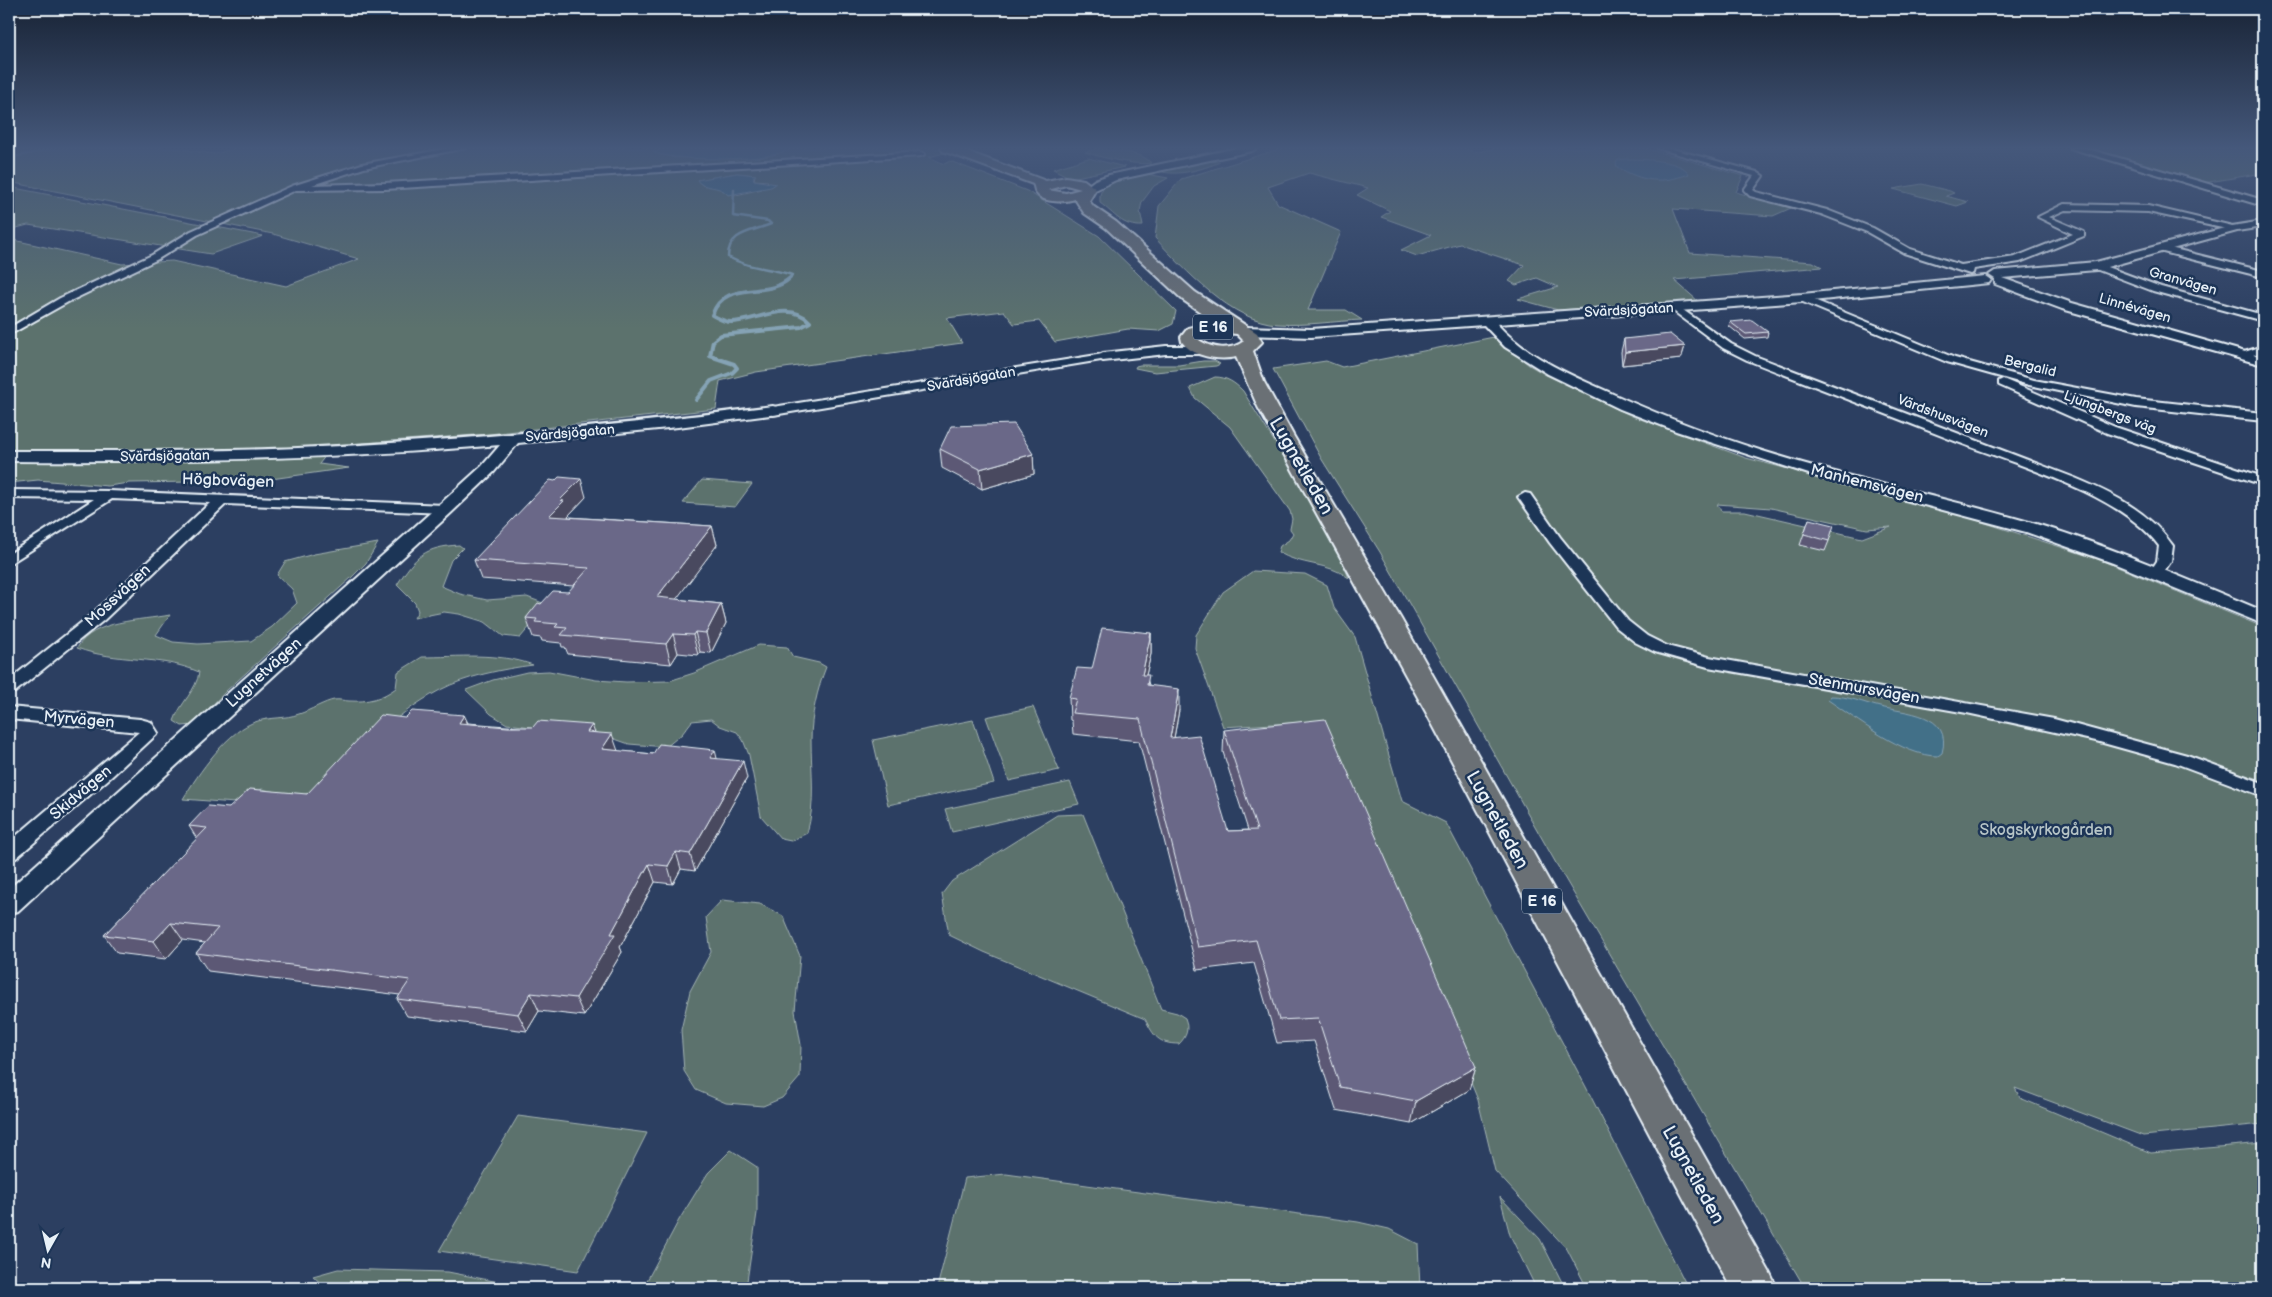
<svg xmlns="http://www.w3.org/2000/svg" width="2272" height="1297" font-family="'Balsamiq Sans',sans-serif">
<rect width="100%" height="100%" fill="#2c3f61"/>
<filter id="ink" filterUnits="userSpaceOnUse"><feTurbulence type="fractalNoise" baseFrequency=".02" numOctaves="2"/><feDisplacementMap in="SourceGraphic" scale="10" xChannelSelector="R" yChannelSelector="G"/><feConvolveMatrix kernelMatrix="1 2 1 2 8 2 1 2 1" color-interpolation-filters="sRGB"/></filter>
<g filter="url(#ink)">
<!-- green -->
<g fill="#5c726d" stroke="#a2b2b2" fill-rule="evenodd">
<path d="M9,148H173L215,154L235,148H667L671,157L735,159L764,157L796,148H936L944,153L929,157L944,164L950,161L1027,191L1099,236L1176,311L1173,324L1159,331L1128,329L1055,342L1039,321L1014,324L1004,311L947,318L962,343L756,372L720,381L716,409L489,434L334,445L319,464L349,468L257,481L129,483L108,486L38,480L9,483V239L122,264L172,261L286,286L359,259L273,234L9,182ZM737,173L755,175L754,180L768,181L762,189L736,195L722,188L702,185L697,180Z"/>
<path d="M1283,148H1463L1478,152L1497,148H1645L1743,176L1736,192L1791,208L1773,216L1673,209L1690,253L1813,262L1822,267L1674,280L1698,301L1558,310L1518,299L1558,287L1537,278L1516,285L1509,281L1524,265L1460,244L1417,256L1401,250L1431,235L1381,217L1390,211L1357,195L1368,188L1309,173L1268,187L1278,204L1341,232L1308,310H1346L1362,320C1335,321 1305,326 1278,324C1232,322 1185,270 1155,238L1159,206L1181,179Z"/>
<polygon points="2083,148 2263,148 2263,173 2203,183"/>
<path d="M1096,149C1110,150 1144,152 1151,163C1136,166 1099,157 1085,152Z"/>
<polygon points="1088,158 1125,167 1071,178 1053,169"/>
<path d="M1207,161L1220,162C1203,169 1178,177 1159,171Z"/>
<path d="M1147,174L1168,178L1154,186L1142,202L1140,211L1143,226C1122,227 1115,214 1100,203C1100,200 1100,198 1100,195C1102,180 1135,176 1147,174Z"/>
<polygon points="1922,184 1950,191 1954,193 1946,196 1968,202 1957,206 1893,189"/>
<polygon points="9,187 263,236 211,254 28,225 9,230"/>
<path d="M1494,337L1529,365L1546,375L1632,416L1746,458L1948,511L2098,559L2263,627V1124L2143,1136L2015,1088L2020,1098L2151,1153L2263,1143V1288H1805L1557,865L1380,552L1321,458L1273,369L1326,361L1342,367ZM1717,504L1771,508L1867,529L1891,527L1862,538L1745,511H1721Z"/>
<polygon points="1203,361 1215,361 1220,364 1216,366 1155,372 1135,368 1136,366 1140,365 1179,365"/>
<path d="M1215,377C1227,377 1235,383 1243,391C1280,453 1322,511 1349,578C1328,562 1300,566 1278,552L1280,546L1289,540L1293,533L1290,529L1292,519L1290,511L1230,427L1195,398L1190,388Z"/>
<polygon points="702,480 752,484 735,507 683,503"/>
<path d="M378,543L366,563L351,578L226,691L193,725L182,726L174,721C180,703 197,690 199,672C161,655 116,663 77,648C94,619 140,621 170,615L156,635L173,642L198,644L251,641L272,627L297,603L292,589L277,575L285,562L314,554Z"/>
<path d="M459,545L463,548L451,560L441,586L460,594L487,600L527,597L548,605L520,638L503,636L485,622L459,614L444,612L414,618L418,611L415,603L397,585C415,556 425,547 459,545Z"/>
<polygon points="1253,571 1305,574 1327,585 1334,608 1355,637 1402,801 1446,823 1586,1087 1688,1288 1587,1288 1567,1249 1495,1171 1478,1100 1323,721 1223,727 1195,648 1196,635 1223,592"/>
<path d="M759,645L787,647L793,657L819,663L826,667C817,690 811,716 811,740C811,771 816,803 807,833L791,841L781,839L761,816L749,755L743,740L737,732L720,726L711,719L692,721L682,734L666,747L629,744L595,732H573L507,724L491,714L466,690L493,680L527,672L549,671L596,680L626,682L669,681L694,673Z"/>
<path d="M422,657C458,657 498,652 533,665C502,669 467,676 440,690C391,716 351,759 311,795L279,793L262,789L235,803L183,799C198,774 228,729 258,721C271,717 285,719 299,714C309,711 326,701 334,700C339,699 345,701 349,701C368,702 381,699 396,688L398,672Z"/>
<polygon points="1033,707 1059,770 1009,781 986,717"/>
<polygon points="973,720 994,783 888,805 873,740"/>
<polygon points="1070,782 1079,804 952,832 945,809"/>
<path d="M1083,814L1161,1009L1177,1013L1185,1018C1189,1029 1187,1036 1179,1044C1158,1044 1154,1036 1145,1019L984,952L949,935L942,894L952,881L1057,815Z"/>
<polygon points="722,900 760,904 783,916 800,956 795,1011 801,1045 800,1077 782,1098 763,1106 726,1103 696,1090 684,1071 681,1030 690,991 711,952 706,917"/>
<polygon points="518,1116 647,1133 578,1271 439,1251"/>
<polygon points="731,1150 757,1167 757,1213 746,1288 643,1288 679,1220 708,1173"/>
<polygon points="1006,1174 1358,1222 1389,1229 1418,1244 1420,1288 937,1288 965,1178"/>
<polygon points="1500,1197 1540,1239 1565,1288 1536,1288 1510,1235"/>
<polygon points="338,1269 448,1272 519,1286 522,1288 326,1288 313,1276"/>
</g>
<!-- water -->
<g fill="#436f88" stroke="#85a3b5">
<path d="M667,148H796C786,150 777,155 766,156C743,160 673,161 653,152Z"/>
<path d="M1626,159C1641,159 1683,160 1689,174C1660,184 1644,182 1617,167L1616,163L1618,160Z"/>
<path d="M737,173L756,175L753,177L754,180L776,184L771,187L728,195C720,184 702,190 697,180Z"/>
<path d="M1831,696C1848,696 1864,703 1880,707C1905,713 1953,713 1942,753L1938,756C1904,757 1855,718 1828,700Z"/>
</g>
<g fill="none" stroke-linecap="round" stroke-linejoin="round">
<!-- stream-far1 -->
<g stroke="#85a3b5" stroke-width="2.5">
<polyline points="9,158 55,148"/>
<path d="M734,189L733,216L768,221L771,224C751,232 728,232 728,257C748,268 770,268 792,275L789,279"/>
</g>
<!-- stream -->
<path stroke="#85a3b5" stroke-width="4" d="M696,400L711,381L732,373L737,368L734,364L710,356L713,341L721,335L801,327L810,322C790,299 755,322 731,322C724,322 718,318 712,315C725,278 767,300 790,278"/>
<!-- minor casing -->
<g stroke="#e8f1f8" stroke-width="4">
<g id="minor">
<polygon points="450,148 466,148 364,168 312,185 385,183 921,152 925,154 921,156 385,189 296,190 197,235 158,259 68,302 9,335 9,328 60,298 152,255 191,231 292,186 362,164"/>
<polygon points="1657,148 1669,148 1757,172 1763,176 1753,190 1756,192 1827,210 1873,228 1910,249 1961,265 2015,257 2073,234 2038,217 2064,204 2148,206 2241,228 2236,231 2148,212 2065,210 2049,217 2084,232 2084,236 2020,262 1974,269 1973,273 1970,274 1904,253 1867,232 1821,214 1750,196 1744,190 1754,176"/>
<polygon points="2162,246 2263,271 2263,277 2159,251 2159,247"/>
<polygon points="2096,263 2161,287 2263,315 2263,321 2153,291 2093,268 2093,264"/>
<polygon points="1802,295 1955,358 2034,380 2136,399 2263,413 2263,421 2136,407 2029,385 1947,362 1798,300 1798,296"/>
<path d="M1676,305L1731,344L1755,356L2075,478C2113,494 2149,511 2173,546L2171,561L2161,576H2151L2149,573L2157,561L2159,546C2120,493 2014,464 1952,440C1884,413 1815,387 1747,360L1723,348L1672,310V306Z"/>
<polygon points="2263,346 2263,352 2241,358 2235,355"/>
<polygon points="1103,354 1107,355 1107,359 773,415 767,411 773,407"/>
<polygon points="2003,379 2115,427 2263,477 2263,485 2107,433 1999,385 1999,381"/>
<polygon points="9,490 109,491 445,505 452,509 445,513 226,504 104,620 15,692 9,693 9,680 92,614 210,503 112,499 9,564 9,554 94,499 9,498"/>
<polygon points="1525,493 1530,494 1560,537 1628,621 1647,636 1667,646 1709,657 2054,719 2187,755 2263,783 2263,796 2175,763 2096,741 1967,713 1708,667 1655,652 1635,642 1616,627 1550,543 1518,497"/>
<polygon points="9,707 140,719 151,722 158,733 112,776 16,858 9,860 9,842 139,732 9,719"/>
</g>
</g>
<!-- tertiary casing -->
<g stroke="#e8f1f8" stroke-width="4">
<g id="tertiary">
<polygon points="2070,148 2085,148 2263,200 2263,206"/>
<polygon points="2263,221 2263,227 2237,231 2096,270 2002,278 2072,303 2263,357 2263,365 2062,309 1995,284 1995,279 1989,275 1995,271 2096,262 2232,226"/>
<path d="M1985,276L1991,280L1989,283L1802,302L1497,324C1528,358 1572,376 1613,394C1683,426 1757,451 1831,471C1899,489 1968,504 2036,524C2113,547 2188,580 2263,611V624L2113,563L2026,532L1818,477L1676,431L1620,409L1548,374L1505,347L1484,325L1311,337L1243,335L1236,331L1243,327L1311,329L1802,294Z"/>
<polygon points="1166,346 1205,346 1212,350 1205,354 1166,354 1103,361 1096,357 1103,353"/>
<path d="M773,406L778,408L781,411L778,414L678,427L518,443L494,472L451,513L18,911L9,914V889L439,505L482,466L500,445C337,459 173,462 9,461V451C105,451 201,452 298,448C457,441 615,426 773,406Z"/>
</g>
</g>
<!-- secondary casing -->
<g stroke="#e8f1f8" stroke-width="4">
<polygon id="secondary" points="1237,148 1257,148 1252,151 1116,180 1089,193 1083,189 1095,180 1109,175"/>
</g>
<!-- trunk casing -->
<g stroke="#e8f1f8" stroke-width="4">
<path id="trunk" d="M941,148H958L1046,181L1066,177L1084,180L1096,189L1089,201L1094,207L1116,222L1195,292L1257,333L1262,342L1253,351L1264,382L1293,435L1401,619L1770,1273L1777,1288H1731L1427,714L1258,407L1236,357C1220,361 1193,357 1182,342L1181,337L1188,328L1215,322L1183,300L1106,228L1084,213L1075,199C1065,202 1045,204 1037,194C1034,191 1035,187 1033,184L943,151ZM1066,185L1081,189L1066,193L1048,190ZM1213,332L1237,334L1244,341C1231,351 1212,349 1199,340L1200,336Z"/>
</g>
<!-- minor -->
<use href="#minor" fill="#1d3557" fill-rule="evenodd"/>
<!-- tertiary -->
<use href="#tertiary" fill="#1d3557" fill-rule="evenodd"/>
<!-- secondary -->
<use href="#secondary" fill="#1d3557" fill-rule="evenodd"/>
<!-- trunk -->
<use href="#trunk" fill="#6b6f75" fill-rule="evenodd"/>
</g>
<!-- wall -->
<g fill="#5b5975" stroke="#e8f1f8">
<polygon points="1730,322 1768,332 1767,337 1745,339 1729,326"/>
<polygon points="1624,339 1685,346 1681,359 1622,365 1621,352"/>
<polygon points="940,449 1033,454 1034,474 982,489 942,468"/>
<polygon points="586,497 568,516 569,517 712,526 717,545 676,599 721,604 726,623 711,653 700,652 698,655 678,653 671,664 568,654 565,647 562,647 561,643 542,641 541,638 533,637 526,618 541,604 568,592 574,586 481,579 474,560"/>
<polygon points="1809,519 1829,541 1825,551 1800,545"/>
<polygon points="1151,633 1151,654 1146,675 1149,685 1179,710 1174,738 1228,831 1248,830 1223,752 1224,730 1476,1067 1469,1090 1411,1124 1336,1110 1314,1041 1277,1043 1254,963 1197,970 1139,741 1073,734 1072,721 1070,720 1069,698 1092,669"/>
<polygon points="464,715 468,723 595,733 617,751 717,759 747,778 695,871 681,869 673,884 655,882 620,947 622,952 584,1016 539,1011 527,1031 407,1016 397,999 400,995 208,971 196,953 205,943 183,940 166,959 117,953 104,935 197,839 189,826 229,808 307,794"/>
</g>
<!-- shaded-wall -->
<g fill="#4a495f" stroke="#e8f1f8">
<polygon points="1685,346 1681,359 1622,365 1625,352"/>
<polygon points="1033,454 1034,474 982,489 980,469"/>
<polygon points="581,479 586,497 568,516 569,519 549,516 560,500"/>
<polygon points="712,526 717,545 663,617 657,597"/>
<polygon points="721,604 726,623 711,653 706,633"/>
<polygon points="695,632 700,652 698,655 693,635"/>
<polygon points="1151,633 1151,654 1141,696 1142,675"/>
<polygon points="673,634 678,653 671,664 666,644"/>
<polygon points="1179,689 1179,710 1170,760 1170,738"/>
<polygon points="464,715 471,732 459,723"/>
<polygon points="592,725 598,742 587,732"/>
<polygon points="612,734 618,751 602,749"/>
<polygon points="715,750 719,767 710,758"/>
<polygon points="743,761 747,778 695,871 690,854"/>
<polygon points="676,852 681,869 673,884 668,866"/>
<polygon points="649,864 655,882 620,947 622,952 584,1016 576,998"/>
<polygon points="171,923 183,940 166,959 154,941"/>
<polygon points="531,993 539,1011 527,1031 518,1014"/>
<polygon points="1476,1067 1469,1090 1411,1124 1416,1101"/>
</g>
<!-- building -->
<g fill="#6a6888" stroke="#e8f1f8">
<polygon points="1752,320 1768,332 1746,334 1730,322"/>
<polygon points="1670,334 1685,346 1625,352 1624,339"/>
<polygon points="1014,424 1033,454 980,469 940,449 951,426"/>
<polygon points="559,477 581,479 560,500 564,501 549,516 712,526 657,597 721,604 706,633 695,632 693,635 673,634 666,644 561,635 567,628 555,627 558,624 535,622 537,619 526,618 538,603 541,604 553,591 568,592 589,568 474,560 550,480 555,481"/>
<polygon points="1809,519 1834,525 1829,541 1804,534"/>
<polygon points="1102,628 1151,633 1142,675 1149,675 1147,685 1179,689 1170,738 1199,735 1228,831 1257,830 1224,730 1325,719 1476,1067 1416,1101 1340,1087 1318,1018 1279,1020 1256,940 1198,947 1140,719 1072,713 1076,699 1069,698 1077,668 1092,669"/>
<polygon points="412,711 464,715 459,723 508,727 533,727 538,721 592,725 587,732 612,734 602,749 653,754 659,744 715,750 710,758 743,761 690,854 676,852 668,866 649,864 611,934 615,934 576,998 531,993 518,1014 397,999 410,980 196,953 218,928 171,923 154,941 104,935 207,828 189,826 208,806 229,808 250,789 307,794 381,715 405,718"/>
</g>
</g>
<!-- sky -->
<linearGradient id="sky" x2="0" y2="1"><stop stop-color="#182335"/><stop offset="0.45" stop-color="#45587b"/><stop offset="1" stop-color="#45587b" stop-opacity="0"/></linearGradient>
<rect width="2272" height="329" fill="url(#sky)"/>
<g text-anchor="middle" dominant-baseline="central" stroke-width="5" stroke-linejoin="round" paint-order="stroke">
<!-- far-street labels -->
<g font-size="14" fill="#e8f1f8" stroke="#1d3557">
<text transform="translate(2183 281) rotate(16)">Granvägen</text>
<text transform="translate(2135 308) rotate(16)">Linnévägen</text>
<text transform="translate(1629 310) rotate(-3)">Svärdsjögatan</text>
<text transform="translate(2030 366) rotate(14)">Bergalid</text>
<text transform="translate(971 379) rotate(-10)">Svärdsjögatan</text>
<text transform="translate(2110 412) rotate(21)">Ljungbergs väg</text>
<text transform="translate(1943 416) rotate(21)">Värdshusvägen</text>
<text transform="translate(570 433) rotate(-5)">Svärdsjögatan</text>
<text transform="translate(165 456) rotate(-1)">Svärdsjögatan</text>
</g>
<!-- shield labels -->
<g fill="#1d3557" stroke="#abb9c8" stroke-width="1">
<rect x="1193" y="314.5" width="40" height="25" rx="4"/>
<rect x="1522" y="888.5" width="40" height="25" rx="4"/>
</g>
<g font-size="15" font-weight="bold" fill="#e8f1f8">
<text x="1213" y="327">E 16</text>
<text x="1542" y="901">E 16</text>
</g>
<!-- street labels -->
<g font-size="16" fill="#e8f1f8" stroke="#1d3557">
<text transform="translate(228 481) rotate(2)">Högbovägen</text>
<text transform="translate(1867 484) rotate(14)">Manhemsvägen</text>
<text transform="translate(118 596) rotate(-43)">Mossvägen</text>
<text transform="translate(264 673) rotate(-42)">Lugnetvägen</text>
<text transform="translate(1864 689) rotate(10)">Stenmursvägen</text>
<text transform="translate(79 720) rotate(5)">Myrvägen</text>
<text transform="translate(81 793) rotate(-40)">Skidvägen</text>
</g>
<!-- park labels -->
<g font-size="16" fill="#b7c5c7" stroke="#1d3557">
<text x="2046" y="830">Skogskyrkogården</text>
</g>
<!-- near-street labels -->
<g font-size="19" fill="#e8f1f8" stroke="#1d3557">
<text transform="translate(1301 466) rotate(60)">Lugnetleden</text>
<text transform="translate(1497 820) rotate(61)">Lugnetleden</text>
<text transform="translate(1693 1175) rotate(61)">Lugnetleden</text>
</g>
</g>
<!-- margin -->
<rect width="2272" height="1297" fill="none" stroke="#1d3557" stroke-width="30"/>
<rect x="15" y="15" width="2242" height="1267" fill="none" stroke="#e8f1f8" stroke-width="2" filter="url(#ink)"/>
<!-- north arrow -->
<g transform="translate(48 1250) rotate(188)" stroke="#1d3557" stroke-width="4" paint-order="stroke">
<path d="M0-4L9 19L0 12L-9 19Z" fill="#e8f1f8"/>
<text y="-8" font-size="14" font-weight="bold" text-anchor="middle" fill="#e8f1f8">N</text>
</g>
</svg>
